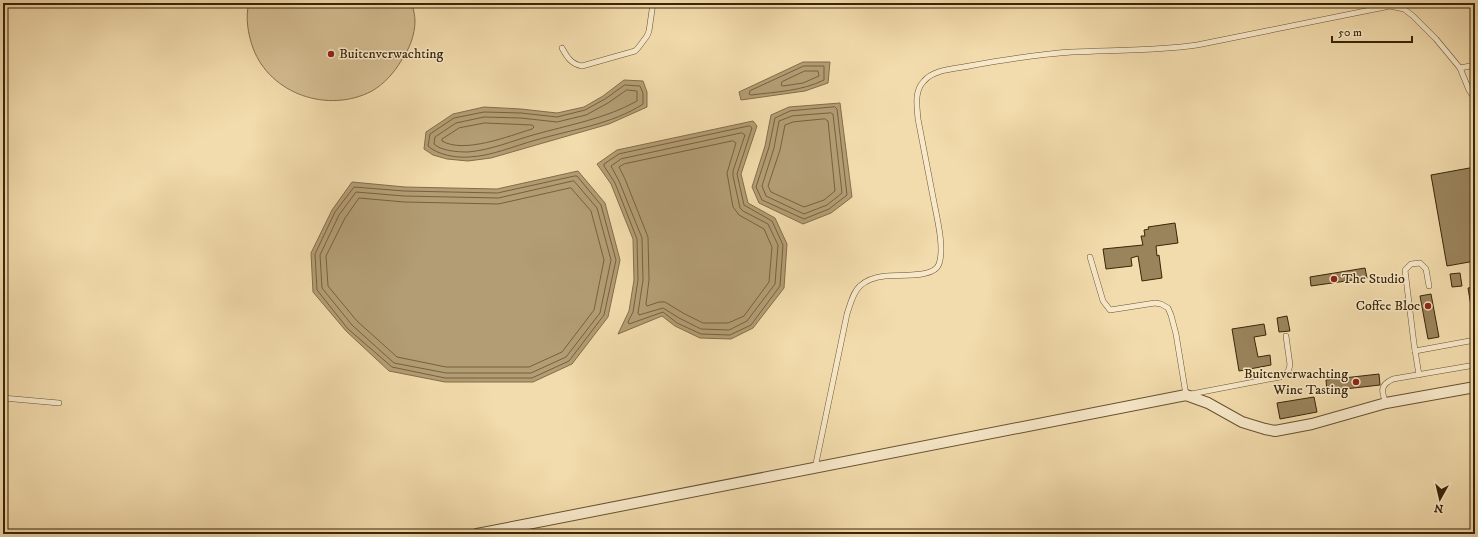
<svg xmlns="http://www.w3.org/2000/svg" width="1478" height="537" font-family="'IM FELL DW Pica',serif">
<rect width="100%" height="100%" fill="#f2dbac"/>
<filter id="stains"><feTurbulence type="fractalNoise" baseFrequency=".005" numOctaves="4"/><feColorMatrix values="0 0 0 0 .2 0 0 0 0 .09 0 0 0 0 .02 0 0 0 .5 -.17"/></filter>
<radialGradient id="worn" r=".72"><stop offset=".6" stop-color="#630" stop-opacity="0"/><stop offset="1" stop-color="#630" stop-opacity=".3"/></radialGradient>
<!-- green -->
<path fill="#d3bc90" stroke="#86704b" d="M249,3H412C413,9 415,15 415,21C415,35 409,50 401,61C394,73 384,84 372,91C328,114 270,94 253,48C248,34 245,17 249,3Z"/>
<!-- water -->
<g fill="#b39d74" stroke="#836d48">
<polygon points="803,62 830,62 828,83 805,91 741,100 739,92"/>
<polygon points="624,80 643,81 647,92 647,107 609,124 491,158 468,161 447,159 433,155 424,149 426,132 453,114 484,107 521,109 557,113 584,107 603,96"/>
<polygon points="840,103 852,197 831,213 803,224 759,203 752,187 765,146 771,115 789,107"/>
<polygon points="753,121 757,126 741,174 748,203 775,218 787,244 784,288 753,328 731,339 700,338 675,326 662,316 618,334 629,311 634,280 633,239 611,184 597,164 617,150"/>
<polygon points="578,171 605,203 620,260 608,317 572,364 533,382 445,382 389,371 346,331 313,292 311,253 332,210 352,182 405,187 497,189"/>
</g>
<g fill="none" stroke-linecap="round" stroke-linejoin="round">
<!-- shore -->
<g stroke="#76613d" stroke-width="1">
<path d="M804,66H824V80C802,91 775,92 751,95L749,94L750,91Z"/>
<polygon points="805,71 818,71 819,76 803,83 783,86 781,85 782,82"/>
<path d="M625,85L640,86L643,93V104C613,124 570,130 536,140C514,146 492,156 469,157C456,158 438,155 428,146L430,134L454,118L484,112L521,113L557,117L585,110L605,99Z"/>
<path d="M627,90L637,91V101C605,119 568,125 533,135C512,141 491,150 468,152C458,152 441,151 434,144L435,137L456,123L484,117L521,118L557,122L586,115L608,103Z"/>
<polygon points="835,107 837,109 847,195 829,209 804,219 762,200 756,187 769,147 775,118 790,111"/>
<polygon points="831,113 833,114 842,193 827,205 804,214 766,196 762,186 774,148 779,121 792,116"/>
<polygon points="825,119 828,121 835,191 824,200 804,207 771,192 768,186 780,150 785,125 793,122"/>
<path d="M485,123L532,125L534,127L532,129C509,136 464,154 442,141V139L459,128Z"/>
<polygon points="750,126 752,128 737,174 744,205 772,221 783,245 780,286 751,325 730,335 701,334 677,323 663,312 629,324 628,322 633,312 638,280 637,239 615,183 604,166 604,164 619,154"/>
<polygon points="742,133 745,135 733,171 733,176 740,208 743,211 768,224 778,245 775,284 747,321 729,330 701,329 679,318 663,308 639,315 638,313 643,280 642,238 619,181 611,166 621,159"/>
<polygon points="733,141 736,143 727,173 733,207 739,215 764,229 772,247 769,282 744,316 728,323 703,323 683,313 665,302 659,302 647,306 646,304 649,280 648,237 625,179 619,167 624,164"/>
<polygon points="575,176 577,176 601,205 616,260 604,315 569,361 532,378 445,378 392,367 348,329 317,290 315,254 335,212 354,187 404,191 497,193"/>
<polygon points="574,181 597,208 611,260 600,313 566,357 531,373 446,373 394,363 352,325 322,288 320,255 339,215 356,192 404,196 498,198"/>
<polygon points="571,188 591,211 604,260 594,310 562,352 529,367 446,367 397,357 357,321 328,286 326,256 345,218 359,198 404,202 498,204"/>
</g>
</g>
<!-- building -->
<g fill="#9a845c" stroke="#3a2506">
<polygon points="1475,167 1475,261 1447,266 1431,175"/>
<polygon points="1175,223 1178,243 1156,246 1157,256 1159,255 1162,278 1142,281 1138,256 1131,258 1132,266 1106,269 1103,249 1143,245 1141,236 1145,236 1144,230 1149,229 1148,227"/>
<polygon points="1365,268 1367,278 1311,286 1310,277"/>
<polygon points="1460,273 1462,286 1452,287 1450,274"/>
<polygon points="1475,287 1475,330 1468,288"/>
<polygon points="1431,294 1439,337 1428,339 1420,296"/>
<polygon points="1287,316 1290,331 1279,332 1277,318"/>
<polygon points="1264,324 1266,335 1254,337 1258,357 1270,355 1271,365 1239,371 1232,329"/>
<polygon points="1379,374 1380,385 1327,391 1326,380"/>
<polygon points="1314,397 1317,412 1280,419 1277,403"/>
</g>
<g fill="none" stroke-linecap="round" stroke-linejoin="round">
<!-- lane casing -->
<g stroke="#685230" stroke-width="6">
<g id="lane">
<path d="M562,48C567,57 571,64 582,66L635,51L638,48L647,36L649,31L653,3"/>
<polyline points="1460,68 1475,65"/>
<polyline points="1090,257 1103,301 1110,310 1155,303 1161,304 1168,308 1171,315 1176,334 1186,395 1280,377 1288,372 1290,365 1286,336"/>
<polyline points="1415,351 1475,340"/>
<polyline points="1419,375 1414,344 1405,270 1411,264 1420,263 1426,269 1429,286"/>
<polyline points="3,398 59,403"/>
<path d="M1386,403C1381,391 1380,385 1393,379L1475,365"/>
<path d="M815,468L847,314C850,305 853,292 860,286C866,280 877,277 885,276C898,274 934,279 939,264C945,247 936,214 933,197C928,171 923,145 918,119C917,106 914,91 924,81C934,69 955,69 969,66C1003,60 1038,54 1072,52C1114,50 1156,51 1197,45L1390,6L1404,9L1413,16L1436,39L1460,68L1469,90L1475,99"/>
</g>
</g>
<!-- street casing -->
<g stroke="#685230" stroke-width="12">
<polyline id="street" points="477,534 1186,395 1208,403 1242,422 1265,429 1275,431 1312,424 1386,403 1475,387"/>
</g>
<!-- lane -->
<use href="#lane" stroke="#f7e8c9" stroke-width="5"/>
<!-- street -->
<use href="#street" stroke="#f7e8c9" stroke-width="10"/>
</g>
<!-- markers -->
<g fill="#8f2418" stroke="#f7e8c9" stroke-width="1.5">
<circle cx="331" cy="54" r="4"/>
<circle cx="1334" cy="279" r="4"/>
<circle cx="1428" cy="306" r="4"/>
<circle cx="1356" cy="382" r="4"/>
</g>
<g text-anchor="middle" dominant-baseline="central" stroke-width="3" stroke-linejoin="round" paint-order="stroke">
<!-- poi labels -->
<g font-size="14" fill="#3a2506" stroke="#f7e8c9" text-anchor="start">
<text x="339" y="54">Buitenverwachting</text>
<text x="1342" y="279">The Studio</text>
<text x="1420" y="306" text-anchor="end">Coffee Bloc</text>
<text x="1348" y="374" text-anchor="end">Buitenverwachting<tspan x="1348" dy="16">Wine Tasting</tspan></text>
</g>
</g>
<!-- margin -->
<rect width="1478" height="537" fill="none" stroke="#f2dbac" stroke-width="16"/>
<rect x="4" y="4" width="1470" height="529" fill="none" stroke="#3a2506" stroke-width="2"/>
<rect x="8" y="8" width="1462" height="521" fill="none" stroke="#3a2506"/>
<!-- north arrow -->
<g transform="translate(1440 499) rotate(188)" stroke="#f7e8c9" stroke-width="3" paint-order="stroke">
<path d="M0-3L7 15L0 10L-7 15Z" fill="#3a2506"/>
<text y="-6" font-size="11" font-weight="bold" text-anchor="middle" fill="#3a2506">N</text>
</g>
<!-- scale -->
<path d="M1332 36v6h80v-6" fill="none" stroke="#3a2506" stroke-width="2"/>
<text x="1338" y="36" font-size="12" fill="#3a2506" stroke="#f7e8c9" stroke-width="3" paint-order="stroke">50 m</text>
<rect width="100%" height="100%" filter="url(#stains)"/>
<rect width="100%" height="100%" fill="url(#worn)"/>
</svg>
